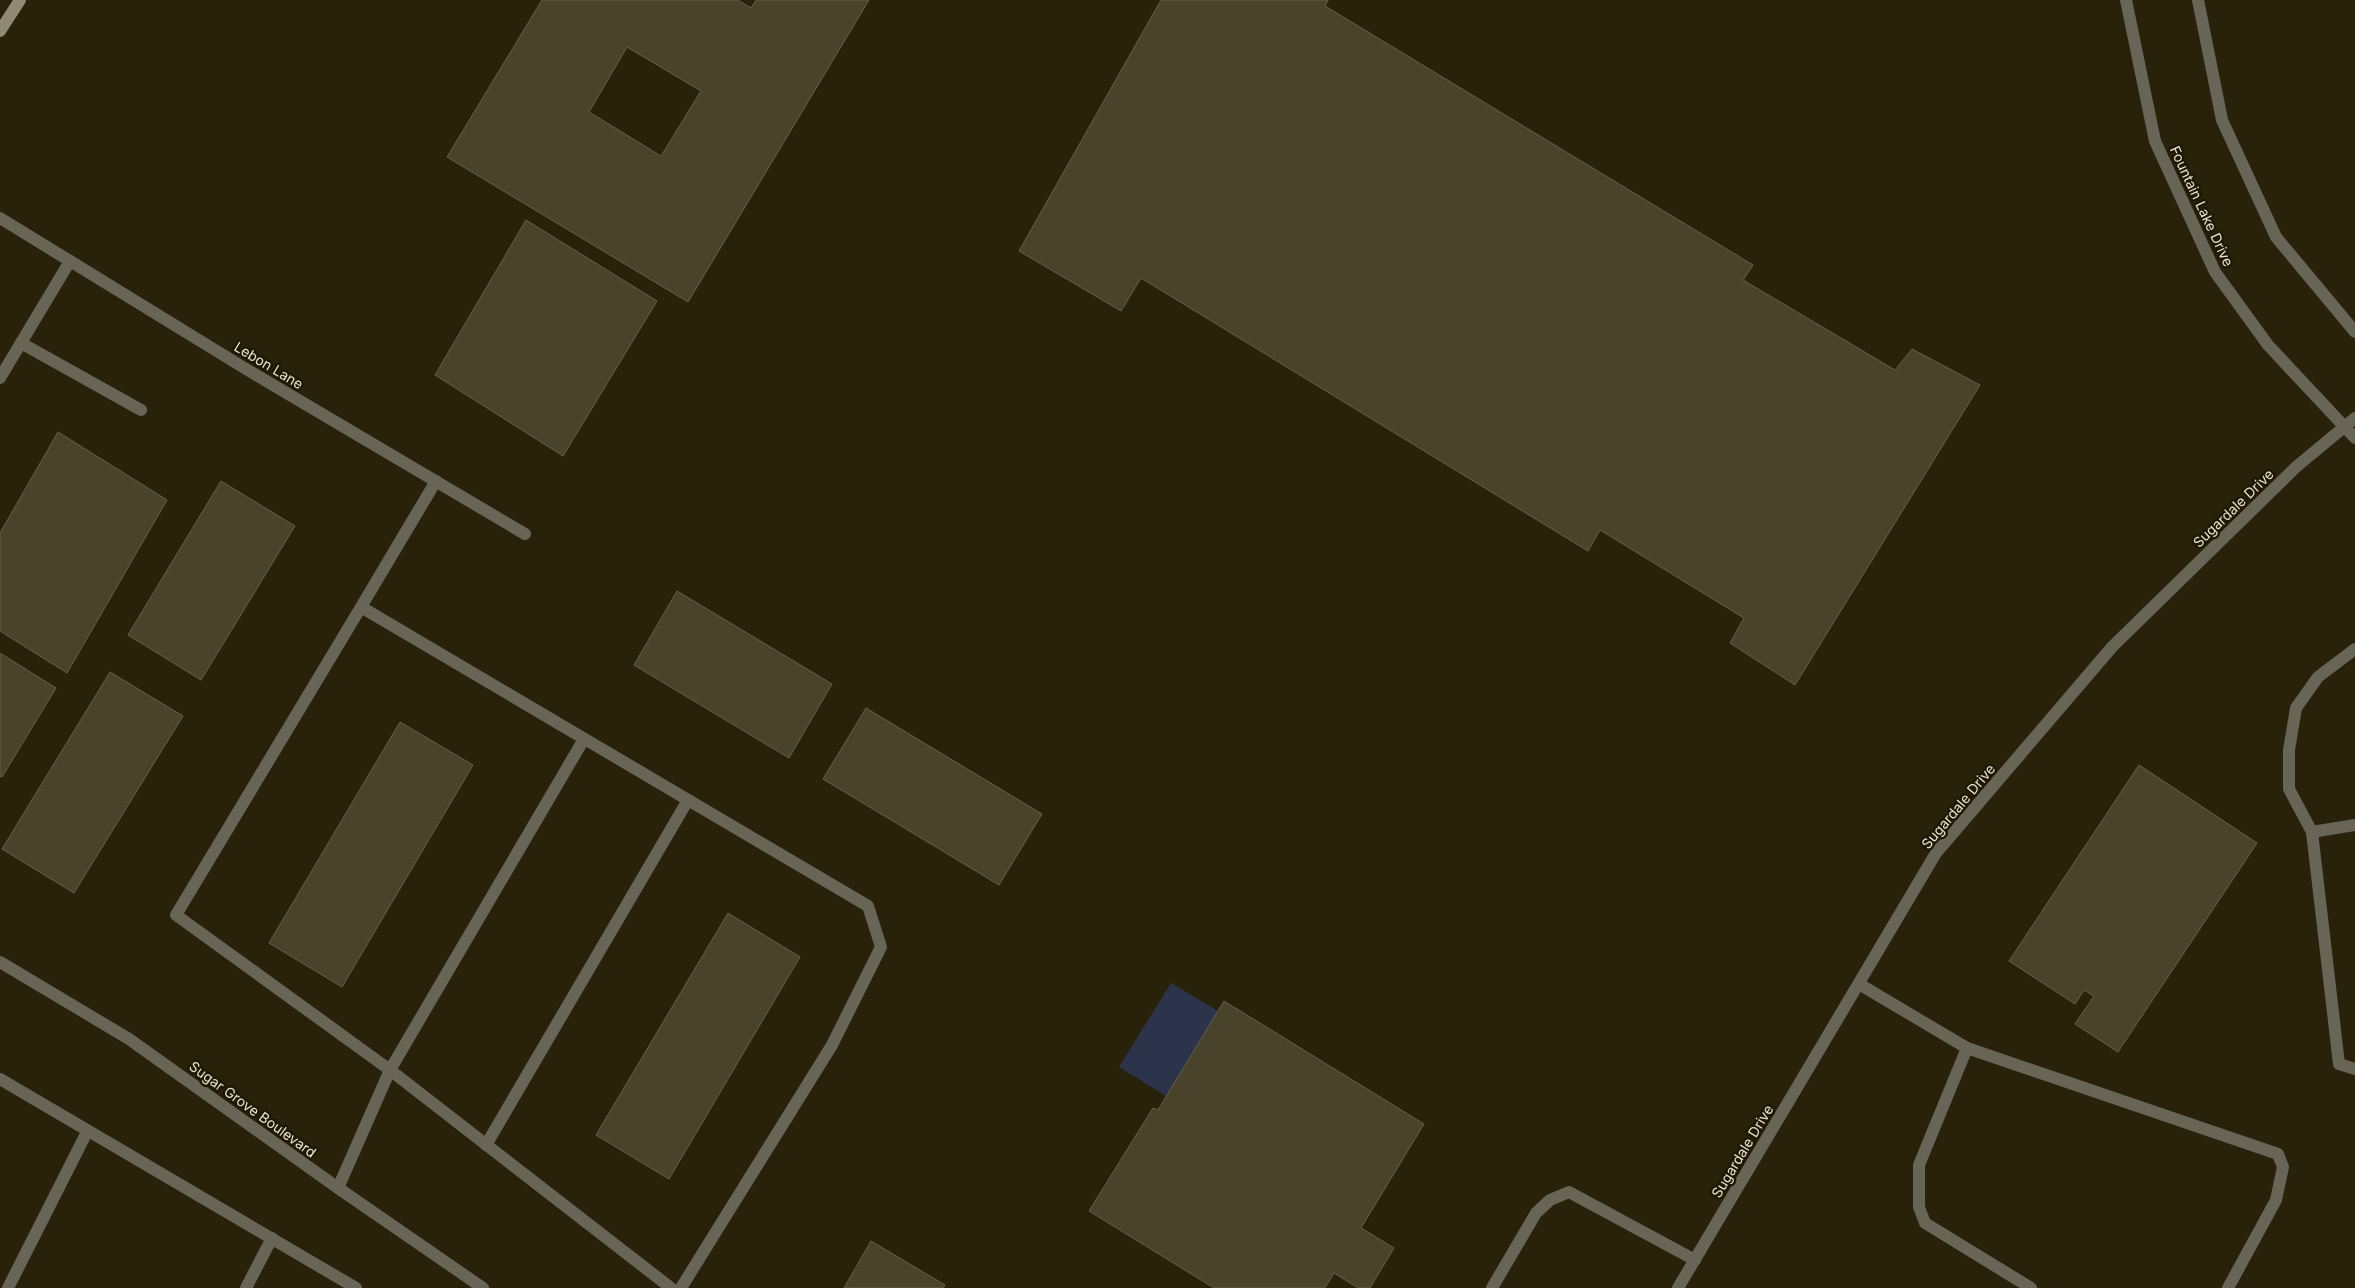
<svg xmlns="http://www.w3.org/2000/svg" width="2355" height="1288" font-family="Inter,sans-serif">
<rect width="100%" height="100%" fill="#28220b"/>
<!-- green -->
<polygon fill="#2c344c" points="1171,983 1218,1011 1166,1096 1119,1067"/>
<!-- building -->
<g fill="#4a432c" stroke="#676047" fill-rule="evenodd">
<path d="M542,0H738L751,8L756,0H869L688,302L447,157ZM627,47L701,91L661,156L589,112Z"/>
<polygon points="1161,0 1328,0 1325,6 1753,265 1743,280 1895,370 1912,349 1980,385 1795,685 1730,643 1744,618 1600,530 1588,551 1141,278 1121,311 1019,251"/>
<polygon points="526,220 657,301 563,456 435,375"/>
<polygon points="58,432 167,500 67,673 0,631 0,533"/>
<polygon points="221,481 295,526 201,680 128,635"/>
<polygon points="677,591 832,684 789,758 634,665"/>
<polygon points="0,653 56,688 2,777 0,776"/>
<polygon points="110,672 183,716 74,893 2,849"/>
<polygon points="866,708 1042,814 999,885 823,779"/>
<polygon points="400,722 473,765 342,987 269,943"/>
<polygon points="2139,765 2257,843 2118,1052 2075,1024 2094,996 2084,990 2075,1004 2009,961"/>
<polygon points="728,913 800,957 669,1179 596,1135"/>
<polygon points="1224,1001 1424,1124 1361,1228 1394,1248 1370,1288 1358,1288 1334,1273 1325,1288 1214,1288 1089,1211 1153,1108 1158,1110"/>
<polygon points="871,1241 945,1285 943,1288 844,1288"/>
</g>
<g fill="none" stroke-linecap="round" stroke-linejoin="round">
<!-- service -->
<g stroke="#686557" stroke-width="12">
<polyline points="21,343 141,410"/>
<polyline points="0,378 70,261"/>
<polyline points="436,481 361,607 868,906 881,947 832,1045 681,1288"/>
<polyline points="361,607 176,915 390,1070 671,1288"/>
<polyline points="2355,649 2318,677 2296,708 2289,750 2289,789 2312,832 2339,1064 2355,1069"/>
<polyline points="2312,832 2355,825"/>
<polyline points="1859,984 1967,1048 2278,1154 2283,1167 2276,1200 2228,1288"/>
<polyline points="1967,1048 1919,1165 1919,1207 1925,1223 2031,1288"/>
<polyline points="486,1145 688,800"/>
<polyline points="338,1188 390,1070 584,739"/>
<polyline points="8,1288 87,1132"/>
<polyline points="246,1288 272,1238"/>
<polyline points="1492,1288 1536,1213 1550,1200 1569,1192 1695,1260"/>
</g>
<!-- minor -->
<g stroke="#686557" stroke-width="12">
<polyline points="2126,0 2155,141 2215,272 2268,345 2355,438"/>
<polyline points="2198,0 2222,120 2276,237 2355,332"/>
<polyline points="0,218 246,369 525,534"/>
<polyline points="1678,1288 1936,853 2112,647 2296,467 2355,418"/>
</g>
<!-- tertiary -->
<g stroke="#686557" stroke-width="12">
<polyline points="0,962 129,1039 338,1188 483,1288"/>
<polyline points="0,1079 356,1288"/>
</g>
<!-- secondary -->
<polyline stroke="#908a75" stroke-width="12" points="0,31 20,0"/>
</g>
<g text-anchor="middle" dominant-baseline="central" stroke-width="5" stroke-linejoin="round" paint-order="stroke">
<!-- street labels -->
<g font-size="14" fill="#e5e2d4" stroke="#1f1903">
<text transform="translate(2202 206) rotate(65)">Fountain Lake Drive</text>
<text transform="translate(269 365) rotate(31)">Lebon Lane</text>
<text transform="translate(2233 508) rotate(-44)">Sugardale Drive</text>
<text transform="translate(1958 806) rotate(-50)">Sugardale Drive</text>
<text transform="translate(253 1109) rotate(36)">Sugar Grove Boulevard</text>
<text transform="translate(1742 1151) rotate(-59)">Sugardale Drive</text>
</g>
</g>
</svg>
